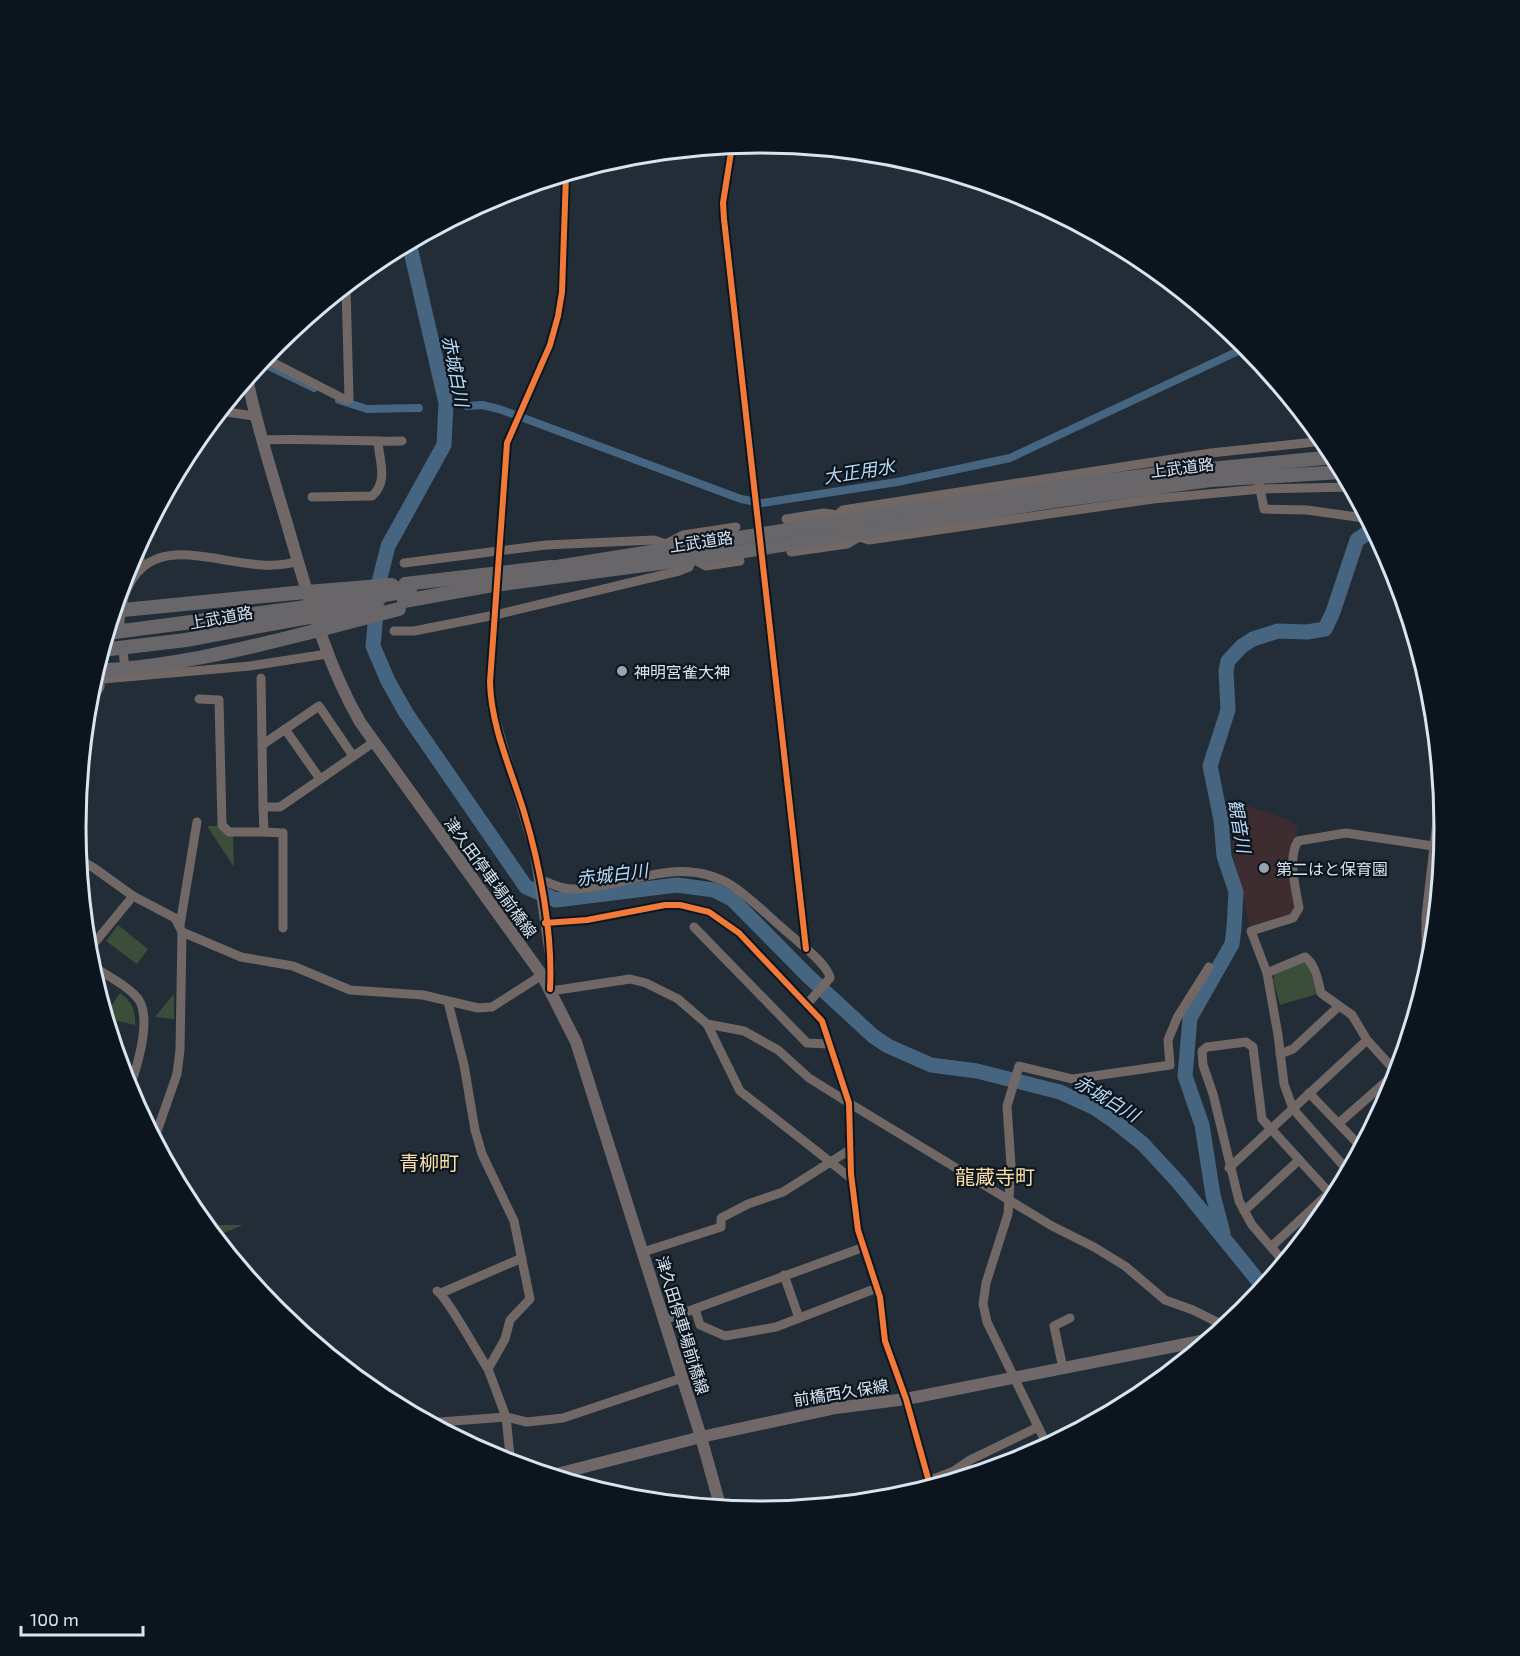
<svg xmlns="http://www.w3.org/2000/svg" width="1520" height="1656" font-family="'Exo 2','Noto Sans JP',sans-serif">
<rect width="100%" height="100%" fill="#222d37"/>
<!-- education -->
<polygon fill="#3d2d31" points="1245,805 1287,819 1297,826 1296,908 1293,914 1250,927 1234,858 1230,819"/>
<!-- green -->
<g fill="#3b4e3a">
<polygon points="207,826 220,826 233,834 234,867"/>
<polygon points="118,925 148,949 137,964 106,941"/>
<polygon points="1303,962 1308,963 1317,994 1280,1005 1273,980 1275,974"/>
<path d="M120,993C132,1002 136,1010 135,1025L114,1020L107,1012Z"/>
<polygon points="174,994 174,1019 155,1017"/>
<polygon points="204,1225 243,1225 214,1237"/>
</g>
<g fill="none" stroke-linecap="round" stroke-linejoin="round">
<!-- canal -->
<g stroke="#456580" stroke-width="8">
<polyline points="260,362 314,388"/>
<polyline points="339,400 367,409 419,408"/>
<polyline points="467,406 482,405 499,409 741,499 762,503 897,482 1010,458 1247,347"/>
</g>
<!-- river -->
<g stroke="#456580" stroke-width="15">
<polyline points="409,243 446,403 444,445 388,546 379,582 373,646 388,681 406,713 526,887 556,900 677,885 714,890 732,899 808,976 873,1036 888,1046 931,1065 977,1071 1060,1092 1095,1108 1114,1121 1143,1144 1179,1183 1264,1288"/>
<polyline points="1223,1233 1213,1195 1202,1125 1185,1076 1190,1018 1232,944 1234,928 1236,892 1224,856 1221,820 1210,766 1228,710 1226,671 1228,661 1242,646 1253,639 1278,631 1307,632 1325,629 1333,612 1357,540 1373,529"/>
</g>
<!-- minor -->
<g stroke="#716866" stroke-width="9">
<polyline points="732,146 723,203 724,219 806,949"/>
<polyline points="264,358 346,400 349,399 346,286"/>
<polyline points="220,411 254,416"/>
<path d="M262,440C309,438 355,442 402,441"/>
<polyline points="185,467 187,454"/>
<polyline points="1259,484 1264,509 1307,510 1364,518"/>
<polyline points="1350,487 1363,516 1371,524"/>
<path d="M312,497L372,496C389,481 379,461 378,441"/>
<polyline points="786,519 824,513 837,515"/>
<polyline points="836,523 837,515 843,510 1211,453 1324,441"/>
<polyline points="856,529 859,537 869,540 1153,499 1261,489 1351,487"/>
<polyline points="140,542 140,569"/>
<polyline points="666,544 683,535 736,527"/>
<polyline points="791,552 847,544 859,537"/>
<polyline points="693,559 706,566 740,561"/>
<polyline points="499,561 507,443 550,345 558,316 562,292 566,175"/>
<polyline points="404,563 546,545 654,540 666,544 672,550"/>
<polyline points="496,601 490,682 492,708 534,850 551,965 550,989"/>
<path d="M120,626C120,606 124,589 137,573C173,530 245,579 298,561"/>
<polyline points="394,631 414,631 495,615 679,571 689,567 693,555"/>
<polyline points="123,650 125,670"/>
<polyline points="261,678 263,807 280,807 374,742"/>
<polyline points="92,680 250,666 327,654"/>
<polyline points="199,699 219,700 222,825 229,832 264,832"/>
<polyline points="87,710 100,687 100,680"/>
<polyline points="285,729 320,779"/>
<polyline points="262,745 319,706 353,756"/>
<polyline points="263,807 264,832 283,833 283,928"/>
<polyline points="78,859 94,868 133,896 175,918 182,932 241,957 293,966 350,990 423,995 478,1008 492,1007 542,975"/>
<path d="M539,879C549,883 563,890 574,889C627,888 678,853 731,885C751,898 769,917 787,932C798,942 828,964 830,978L808,1003"/>
<polyline points="545,923 587,920 665,905 680,905 709,912 739,933 822,1021 849,1103 851,1174 858,1230 880,1297 885,1341 906,1399 931,1489"/>
<polyline points="180,925 197,822"/>
<polyline points="694,927 807,1043 828,1044"/>
<polyline points="87,952 133,896"/>
<path d="M89,964C104,974 129,986 139,1000C152,1021 136,1071 128,1092"/>
<path d="M1267,973L1305,957C1316,965 1318,981 1321,993L1352,1015L1367,1040L1398,1074"/>
<polyline points="1426,980 1426,916 1441,786"/>
<polyline points="551,991 630,979 646,983 678,999 707,1024 744,1031 778,1050 809,1078 849,1103 1052,1226 1094,1247 1125,1266 1165,1300 1193,1310 1227,1327"/>
<polyline points="448,1002 464,1065 475,1130 482,1154 514,1221 530,1299 510,1320 505,1339 488,1369 506,1417 511,1465"/>
<polyline points="707,1024 740,1091 852,1179"/>
<polyline points="1280,1054 1293,1049 1339,1006"/>
<polyline points="1309,1093 1362,1148"/>
<polyline points="1339,1123 1396,1073"/>
<polyline points="154,1140 177,1074 180,1050 182,932"/>
<polyline points="1229,1168 1367,1040"/>
<path d="M1349,1172L1293,1109L1284,1084L1278,1035L1267,973L1251,931L1293,918L1299,908C1296,889 1287,858 1298,841L1346,833L1433,846"/>
<polyline points="1244,1211 1299,1160"/>
<polyline points="1271,1247 1329,1193"/>
<polyline points="643,1252 721,1227 721,1218 748,1204 783,1192 851,1149"/>
<polyline points="1285,1263 1252,1225 1239,1201 1213,1094 1203,1065 1202,1051 1207,1047 1246,1042 1253,1047 1262,1119 1335,1199"/>
<polyline points="784,1275 799,1318"/>
<path d="M437,1291C447,1297 478,1354 488,1369"/>
<polyline points="441,1293 522,1258"/>
<polyline points="695,1309 700,1325 725,1336 776,1327 877,1288"/>
<polyline points="664,1320 864,1247"/>
<polyline points="1063,1368 1054,1326 1070,1318"/>
<polyline points="427,1423 506,1417 527,1422 563,1418 682,1378"/>
<polyline points="1048,1447 987,1322 983,1304 986,1283 1008,1214 1011,1165 1007,1106 1019,1066 1073,1079 1170,1065 1168,1040 1177,1018 1209,967"/>
<polyline points="928,1481 954,1471 970,1460 1038,1427"/>
</g>
<!-- major -->
<g stroke="#706868" stroke-width="12">
<path d="M247,378C257,428 273,476 287,524C307,592 325,661 360,722L542,975L576,1042L701,1437L721,1509"/>
<polyline points="549,1476 701,1437 836,1408 906,1399 1211,1339"/>
</g>
<!-- highway -->
<g stroke="#686669" stroke-width="14">
<polyline points="544,569 1064,486 1158,474 1334,457"/>
<polyline points="405,584 551,567"/>
<polyline points="404,601 487,586 720,555 1054,501 1211,480 1342,472"/>
<polyline points="113,611 295,593"/>
<polyline points="107,633 299,608"/>
<polyline points="102,650 186,640 298,619"/>
<path d="M95,671C168,667 236,651 307,633"/>
</g>
<!-- highway-bridge -->
<g stroke="#686669" stroke-width="14">
<polyline points="295,593 392,585"/>
<polyline points="299,608 410,591"/>
<polyline points="298,619 376,606"/>
<polyline points="307,633 399,609"/>
</g>
<!-- cycleway casing -->
<g stroke="#0c151e" stroke-width="10">
<g id="cycleway">
<polyline points="732,146 723,203 724,219 806,949"/>
<polyline points="545,923 587,920 665,905 680,905 709,912 739,933 822,1021 849,1103 851,1174 858,1230 880,1297 885,1341 906,1399 931,1489"/>
<path d="M550,989C553,934 540,865 524,812C511,769 491,727 490,682L507,443L550,345L558,316L562,292L566,175"/>
</g>
</g>
<!-- cycleway -->
<use href="#cycleway" stroke="#f17a3a" stroke-width="6"/>
</g>
<!-- markers -->
<g fill="#98a5b0" stroke="#0c151e" stroke-width="2">
<circle cx="622" cy="671" r="6"/>
<circle cx="1264" cy="868" r="6"/>
</g>
<g text-anchor="middle" dominant-baseline="central" stroke-width="4.5" stroke-linejoin="round" paint-order="stroke">
<!-- street labels -->
<g font-size="16" fill="#d8e5f1" stroke="#0c151e">
<text transform="translate(1182 467) rotate(-7)">上武道路</text>
<text transform="translate(701 541) rotate(-8)">上武道路</text>
<text transform="translate(221 617) rotate(-10)">上武道路</text>
<text transform="translate(491 877) rotate(54)">津久田停車場前橋線</text>
<text transform="translate(683 1325) rotate(73)">津久田停車場前橋線</text>
<text transform="translate(841 1392) rotate(-9)">前橋西久保線</text>
</g>
<!-- poi labels -->
<g font-size="16" fill="#d8e5f1" stroke="#0c151e" text-anchor="start">
<text x="634" y="671">神明宮雀大神</text>
<text x="1276" y="868">第二はと保育園</text>
</g>
<!-- water labels -->
<g font-size="18" font-style="italic" fill="#b9dcf8" stroke="#0c151e">
<text transform="translate(456 371) rotate(79)">赤城白川</text>
<text transform="translate(859 471) rotate(-9)">大正用水</text>
<text transform="translate(1240 826) rotate(80)">観音川</text>
<text transform="translate(612 874) rotate(-7)">赤城白川</text>
<text transform="translate(1107 1098) rotate(31)">赤城白川</text>
</g>
<!-- quarter labels -->
<g font-size="20" fill="#fcdea5" stroke="#0c151e">
<text x="429" y="1162">青柳町</text>
<text x="995" y="1176">龍蔵寺町</text>
</g>
</g>
<!-- crop -->
<path d="M0 0H1520V1656H0ZM86 827a674 674 0 1 1 1348 0a674 674 0 1 1-1348 0Z" fill="#0c151e" fill-rule="evenodd"/>
<path fill="none" stroke="#d8e5f1" stroke-width="3" d="M86 827a674 674 0 1 1 1348 0a674 674 0 1 1-1348 0Z"/>
<!-- scale -->
<path d="M21 1626v9h122v-9" fill="none" stroke="#d8e5f1" stroke-width="3"/>
<text x="30" y="1626" font-size="18" fill="#d8e5f1" stroke="#0c151e" stroke-width="4.5" paint-order="stroke">100 m</text>
</svg>
